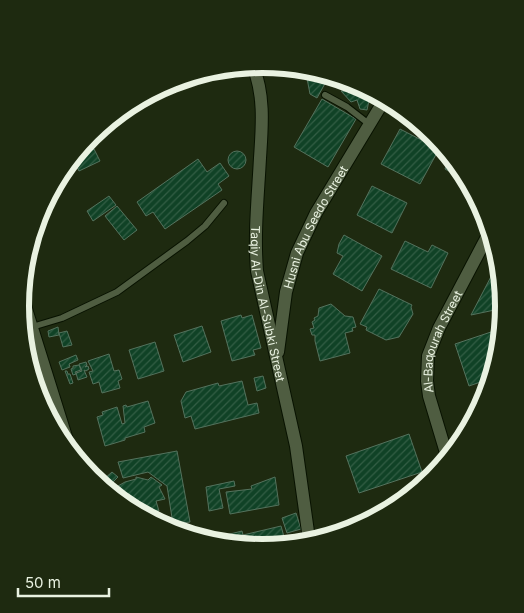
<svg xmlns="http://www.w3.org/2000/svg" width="524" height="613" font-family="Inter,sans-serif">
<defs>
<pattern id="building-hatch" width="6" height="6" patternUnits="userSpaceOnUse" patternTransform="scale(1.25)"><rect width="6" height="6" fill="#104226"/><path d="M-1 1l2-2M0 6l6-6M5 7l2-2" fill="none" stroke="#335e45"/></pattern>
</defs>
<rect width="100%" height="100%" fill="#1e2a10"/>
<!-- building -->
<g fill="url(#building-hatch)" stroke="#54725d">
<polygon points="306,73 328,78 317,98 310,94"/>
<polygon points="343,81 355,83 369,92 368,95 370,96 367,110 360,109 357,100 351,102 341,91 350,91 349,85"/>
<polygon points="322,99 356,119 328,167 294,147"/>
<polygon points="400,129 439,149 420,184 381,164"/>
<polygon points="91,137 93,143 82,149 89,138"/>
<polygon points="94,149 100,161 79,171 74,161 77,157"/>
<circle cx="237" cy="160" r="9"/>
<polygon points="198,159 207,172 220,163 229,176 218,184 222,190 165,229 153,212 146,216 137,202"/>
<polygon points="449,160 461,178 445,169"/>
<polygon points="372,186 407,203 392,233 357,215"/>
<polygon points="109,196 116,205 93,221 87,211"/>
<polygon points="117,206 137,230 124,240 105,216"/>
<polygon points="344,235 382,256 362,291 333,274 343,256 337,253 339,244"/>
<polygon points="405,241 428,252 432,245 448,253 431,288 391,269"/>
<polygon points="496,267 504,308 471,315"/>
<polygon points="379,289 412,305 411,307 413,314 399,337 386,340 366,330 367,327 360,324"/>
<polygon points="331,304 345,316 353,317 356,327 352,328 353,331 345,333 350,353 320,361 315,341 315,335 312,335 310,329 314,328 312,322 315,320 314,318 318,316 319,308"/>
<polygon points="241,315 242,318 252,315 261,348 253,350 255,355 232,361 221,321"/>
<polygon points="202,326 211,352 183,362 174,335"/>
<polygon points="58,327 59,335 49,337 48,331"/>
<polygon points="67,331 72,345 63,347 59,333"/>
<polygon points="491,332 496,347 489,379 469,386 455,344"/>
<polygon points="155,342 164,371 138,379 129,350"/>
<polygon points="109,354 114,371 119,370 122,379 118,381 120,388 102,393 99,382 93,384 89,372 93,371 88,361"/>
<polygon points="76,355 78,360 69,364 70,367 62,370 59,362"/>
<polygon points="86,362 87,365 85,367 88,366 89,369 86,371 84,370 87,377 78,380 76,373 82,371 79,364"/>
<polygon points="79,365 81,370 75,372 76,374 73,375 71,369 73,368 73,366"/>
<polygon points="65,371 67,371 68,374 70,374 73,383 70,384"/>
<polygon points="263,376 266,388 257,391 254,378"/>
<polygon points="242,381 248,405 257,403 259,413 195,429 191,416 185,418 181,401 186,392 218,383 219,386"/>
<polygon points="148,401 155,423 144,427 145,432 125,438 125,440 105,446 97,417 103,415 102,412 117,407 122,424 125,423 123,406 126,405 127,407"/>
<polygon points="409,434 422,472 359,493 346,456"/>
<polygon points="177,451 190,522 173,524 167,486 148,472 123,478 118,462"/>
<polygon points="112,472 118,477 111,484 114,487 111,491 105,487 111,481 108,479 103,484 98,479 101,476 104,479"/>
<polygon points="136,477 148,480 151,477 162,485 159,487 165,499 156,501 159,511 156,511 157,518 164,523 162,525 117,495 121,488 118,486 125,482 136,479"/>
<polygon points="275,477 279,505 230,514 226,492 252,489 251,486"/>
<polygon points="234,481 235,486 219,489 223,508 209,511 206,487"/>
<polygon points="296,513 301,529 287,533 282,518"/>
<polygon points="281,526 286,544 262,548 226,541 226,535 242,531 243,535"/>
</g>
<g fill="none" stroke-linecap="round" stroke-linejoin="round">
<!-- lane casing -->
<g stroke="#081200" stroke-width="8">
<g id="lane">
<polyline points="325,95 347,107 369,124"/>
<polyline points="32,327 62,318 117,292 187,241 205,226 224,203"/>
</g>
</g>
<!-- street casing -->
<g stroke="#081200" stroke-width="14">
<g id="street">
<path id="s1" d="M253,66C265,96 262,127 260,158C258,196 254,233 257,271L296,446L309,539"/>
<polyline points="22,296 68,443"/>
<path id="s2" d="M278,352L286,292L297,253L316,213L383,102"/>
<path id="s3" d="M447,456L429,396L427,381L428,356L439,328L489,233"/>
</g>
</g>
<!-- lane -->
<use href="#lane" stroke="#4f5d41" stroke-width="6"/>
<!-- street -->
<use href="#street" stroke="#4f5d41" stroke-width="12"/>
</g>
<g text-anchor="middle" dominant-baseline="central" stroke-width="4" stroke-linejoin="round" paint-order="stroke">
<!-- street labels -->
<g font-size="12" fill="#e9f2e1" stroke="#1e2a10">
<text stroke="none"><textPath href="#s2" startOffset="132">Husni Abu Seedo Street</textPath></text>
<text stroke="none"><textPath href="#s1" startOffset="240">Taqiy Al-Din Al-Subki Street</textPath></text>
<text stroke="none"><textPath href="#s3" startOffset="120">Al-Baqourah Street</textPath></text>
</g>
</g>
<!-- crop -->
<path d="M0 0H524V613H0ZM29 306a233 233 0 1 1 466 0a233 233 0 1 1-466 0Z" fill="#1e2a10" fill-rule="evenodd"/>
<path fill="none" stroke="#e9f2e1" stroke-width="6" d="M29 306a233 233 0 1 1 466 0a233 233 0 1 1-466 0Z"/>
<!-- scale -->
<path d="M18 588v8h91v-8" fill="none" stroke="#e9f2e1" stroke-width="2.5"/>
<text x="25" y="588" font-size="15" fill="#e9f2e1" stroke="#1e2a10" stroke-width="4" paint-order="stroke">50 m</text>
</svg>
